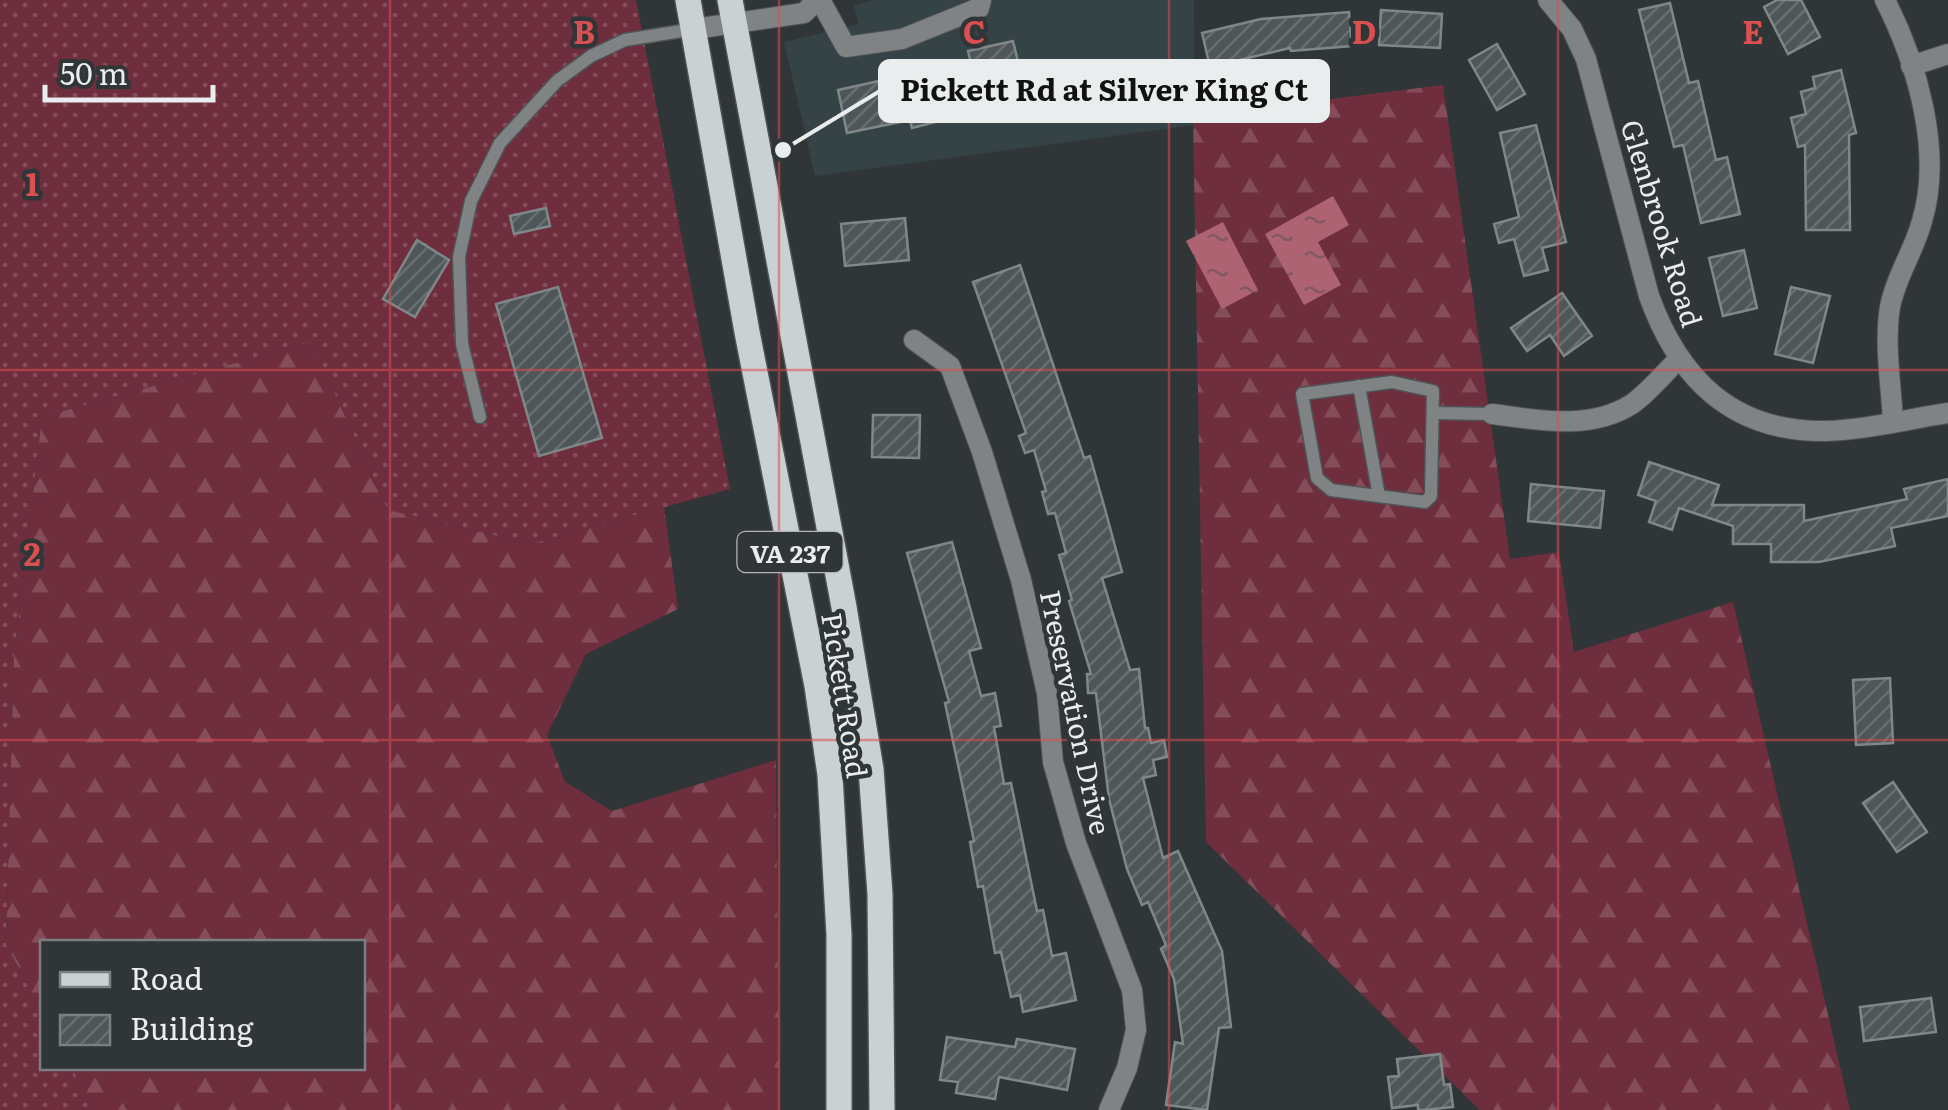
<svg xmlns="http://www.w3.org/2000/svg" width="1948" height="1110" font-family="Literata,serif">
<defs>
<pattern id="grass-dots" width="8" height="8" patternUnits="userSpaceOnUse" patternTransform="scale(2.5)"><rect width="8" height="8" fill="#6f2e3d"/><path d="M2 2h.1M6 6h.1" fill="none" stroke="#844d59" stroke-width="1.8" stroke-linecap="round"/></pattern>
<pattern id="forest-firs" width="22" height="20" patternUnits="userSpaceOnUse" patternTransform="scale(2.5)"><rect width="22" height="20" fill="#6f2e3d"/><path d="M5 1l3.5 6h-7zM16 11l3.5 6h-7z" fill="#844d59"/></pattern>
<pattern id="water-ripples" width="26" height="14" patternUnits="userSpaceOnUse" patternTransform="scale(2.5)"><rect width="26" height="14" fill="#ae6372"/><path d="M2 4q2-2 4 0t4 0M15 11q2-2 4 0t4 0" fill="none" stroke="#845861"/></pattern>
<pattern id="building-hatch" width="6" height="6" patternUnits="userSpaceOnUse" patternTransform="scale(2.5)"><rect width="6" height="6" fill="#4f5658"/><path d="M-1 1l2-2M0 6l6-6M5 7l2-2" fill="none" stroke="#686f70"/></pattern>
</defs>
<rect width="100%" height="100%" fill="#303638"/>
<!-- built -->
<polygon fill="#354246" points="876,0 1194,0 1195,125 815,176 784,42 858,24 854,5"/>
<!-- grass -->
<polygon fill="url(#grass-dots)" points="0,0 636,0 730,489 531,544 388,510 311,342 42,417 14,657 6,944 42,1012 42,1068 72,1068 95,1110 0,1110"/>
<!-- forest -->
<g fill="url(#forest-firs)">
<polygon points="1443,85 1510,559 1559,552 1574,652 1733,602 1850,1110 1480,1110 1206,842 1193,116"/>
<polygon points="311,342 388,510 531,544 664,507 678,609 586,654 547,735 565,782 612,811 776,760 779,1110 95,1110 72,1068 362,1068 362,942 42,942 42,1012 6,944 14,657 42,417"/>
</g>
<!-- water -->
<g fill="url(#water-ripples)">
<polygon points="1333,196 1349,225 1318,242 1341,285 1304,305 1265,234"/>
<polygon points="1223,222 1258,290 1222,309 1186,241"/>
</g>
<!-- building -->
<g fill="url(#building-hatch)" stroke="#7f8789" stroke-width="2.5">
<polygon points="1777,0 1801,0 1820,37 1788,54 1764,7"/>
<polygon points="1670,3 1689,83 1698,81 1716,160 1727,157 1740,214 1701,223 1683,145 1674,147 1639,10"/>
<polygon points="1381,10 1442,14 1440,48 1379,45"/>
<polygon points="1349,12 1352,46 1291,51 1290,48 1210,67 1202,33 1261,19"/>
<polygon points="1013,41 1029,107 983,117 982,110 912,128 910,120 847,133 838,90 897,77 899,85 972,67 968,51"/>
<polygon points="1497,44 1525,94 1497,110 1469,60"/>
<polygon points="1841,70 1856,133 1849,135 1850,230 1806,230 1805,145 1798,147 1791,118 1806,114 1801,92 1815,88 1813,77"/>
<polygon points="1536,125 1566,242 1542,248 1548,270 1524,276 1514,239 1499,243 1494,224 1519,217 1500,133"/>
<polygon points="546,208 550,226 514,234 510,216"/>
<polygon points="905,218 909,260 845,266 841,224"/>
<polygon points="417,240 449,260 415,317 383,299"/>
<polygon points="1744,250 1757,308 1723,316 1709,258"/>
<polygon points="1020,265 1084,458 1090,456 1105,509 1122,572 1102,578 1130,670 1139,669 1145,728 1148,728 1151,743 1164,740 1167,757 1153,760 1156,775 1143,778 1163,858 1178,851 1222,951 1231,1027 1219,1028 1207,1110 1166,1105 1175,1042 1183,1044 1174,979 1161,949 1166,945 1148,902 1142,905 1127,869 1109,799 1096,693 1088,693 1087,674 1091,674 1069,601 1072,600 1059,555 1066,553 1055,513 1048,514 1042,492 1046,491 1034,450 1025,453 1019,436 1026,433 973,282"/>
<polygon points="558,287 602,438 539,456 496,304"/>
<polygon points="1791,287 1830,296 1813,363 1775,354"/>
<polygon points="1562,293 1592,336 1564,356 1550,335 1527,351 1511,328"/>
<polygon points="873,415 920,415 919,458 872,457"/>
<polygon points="1649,462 1719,485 1712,505 1804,505 1804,521 1907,499 1904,489 1948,479 1948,516 1891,528 1895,546 1819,562 1771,562 1771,544 1733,544 1733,526 1679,508 1672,530 1649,522 1656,501 1638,495"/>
<polygon points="1531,484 1604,491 1600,528 1528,521"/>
<polygon points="952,542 981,648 969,651 981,696 995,693 1001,726 994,727 1004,784 1011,783 1037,911 1043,910 1052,956 1066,953 1076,1000 1023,1012 1020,995 1011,997 1001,952 995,953 983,886 978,887 970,842 974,841 945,703 949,702 907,553"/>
<polygon points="1890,678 1893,743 1856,745 1853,680"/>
<polygon points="1893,782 1927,832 1897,852 1863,803"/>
<polygon points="1931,998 1936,1032 1864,1041 1860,1007"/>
<polygon points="947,1037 1015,1047 1017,1039 1075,1049 1067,1090 999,1077 995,1099 956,1093 958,1082 940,1080"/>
<polygon points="1440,1054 1444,1085 1450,1084 1453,1107 1424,1110 1418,1110 1418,1105 1392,1108 1388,1077 1399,1076 1397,1059"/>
</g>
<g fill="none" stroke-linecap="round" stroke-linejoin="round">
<!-- service casing -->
<g stroke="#4e5355" stroke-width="15">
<g id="service">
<polygon points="1392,382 1433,391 1431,496 1425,502 1331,490 1317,478 1302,394"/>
<polyline points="1359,386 1379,496"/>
<polyline points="1434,413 1492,414"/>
<polyline points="480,417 462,344 459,257 471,201 500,143 557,81 591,56 625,40 694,29"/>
</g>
</g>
<!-- minor casing -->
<g stroke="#4e5355" stroke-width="22">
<g id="minor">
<polyline points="820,0 846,47 902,39 979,8 981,0"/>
<path d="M1548,0L1572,29L1586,59L1649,296C1679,379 1732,432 1825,431C1866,430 1908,419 1948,413"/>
<path d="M1885,0C1917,63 1943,151 1922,221C1914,251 1896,276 1890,307C1884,344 1891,384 1893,421"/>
<polyline points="694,29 804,13 817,0"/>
<polyline points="1911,66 1948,54"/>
<polyline points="914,340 950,366 982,452 1021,580 1047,693 1053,762 1076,843 1132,990 1136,1030 1127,1068 1109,1110"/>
<path d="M1492,414C1538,420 1590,431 1632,404C1649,392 1663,374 1678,360"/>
</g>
</g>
<!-- primary casing -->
<g stroke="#4e5355" stroke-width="28">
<g id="primary">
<polyline points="688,0 747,332 817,686 830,775 839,935 839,1110"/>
<polyline points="730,0 844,607 871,769 880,894 882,1110"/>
</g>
</g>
<!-- service -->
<use href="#service" stroke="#808384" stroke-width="12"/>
<!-- minor -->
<use href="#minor" stroke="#808384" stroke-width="20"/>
<!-- primary -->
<use href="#primary" stroke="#cad1d3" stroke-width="25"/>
</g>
<!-- grid -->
<path fill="none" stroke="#da4f50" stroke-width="2.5" stroke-opacity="0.55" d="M390,0V1110M779,0V1110M1169,0V1110M1558,0V1110M0,370H1948M0,740H1948"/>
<g text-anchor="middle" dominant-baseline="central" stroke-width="9" stroke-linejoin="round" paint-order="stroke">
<!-- shield labels -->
<rect fill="#303638" stroke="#b2b6b7" stroke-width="2.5" x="737.5" y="532" width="105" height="40" rx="8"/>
<g font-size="25" font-weight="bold" fill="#e9edee">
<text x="790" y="552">VA 237</text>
</g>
<!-- street labels -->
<g font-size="28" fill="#e9edee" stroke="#303638">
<text transform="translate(1663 223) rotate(73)">Glenbrook Road</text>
<text transform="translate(846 695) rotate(81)">Pickett Road</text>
<text transform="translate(1077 712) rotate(78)">Preservation Drive</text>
</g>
</g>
<g font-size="32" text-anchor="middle" font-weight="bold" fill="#da4f50" stroke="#303638" stroke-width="9" stroke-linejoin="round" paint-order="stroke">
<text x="584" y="44">B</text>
<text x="974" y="44">C</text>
<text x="1364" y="44">D</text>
<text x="1753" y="44">E</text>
<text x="32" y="196">1</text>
<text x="32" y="566">2</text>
</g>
<!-- callouts -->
<path fill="none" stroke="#e9edee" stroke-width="4" d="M783 150L880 91"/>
<circle fill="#e9edee" stroke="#303638" stroke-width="4" cx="783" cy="150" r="10"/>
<rect fill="#e9edee" stroke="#e9edee" stroke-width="4" x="880" y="61" width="448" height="60" rx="10"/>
<g font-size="30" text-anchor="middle" font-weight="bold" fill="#111">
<text x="1104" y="101">Pickett Rd at Silver King Ct</text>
</g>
<!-- legend -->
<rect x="40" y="940" width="325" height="130" fill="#303638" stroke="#7a7f81" stroke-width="2.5"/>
<rect x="60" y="972" width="50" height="15" fill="#cad1d3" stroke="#7a7f81" stroke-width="2.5"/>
<text x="130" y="990" font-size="30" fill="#e9edee">Road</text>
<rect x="60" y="1015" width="50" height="30" fill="url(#building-hatch)" stroke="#7a7f81" stroke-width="2.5"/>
<text x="130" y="1040" font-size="30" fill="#e9edee">Building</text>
<!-- scale -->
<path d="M45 85v15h168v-15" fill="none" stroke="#e9edee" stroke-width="5"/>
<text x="60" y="85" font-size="30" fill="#e9edee" stroke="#303638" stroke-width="8" paint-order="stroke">50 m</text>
</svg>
